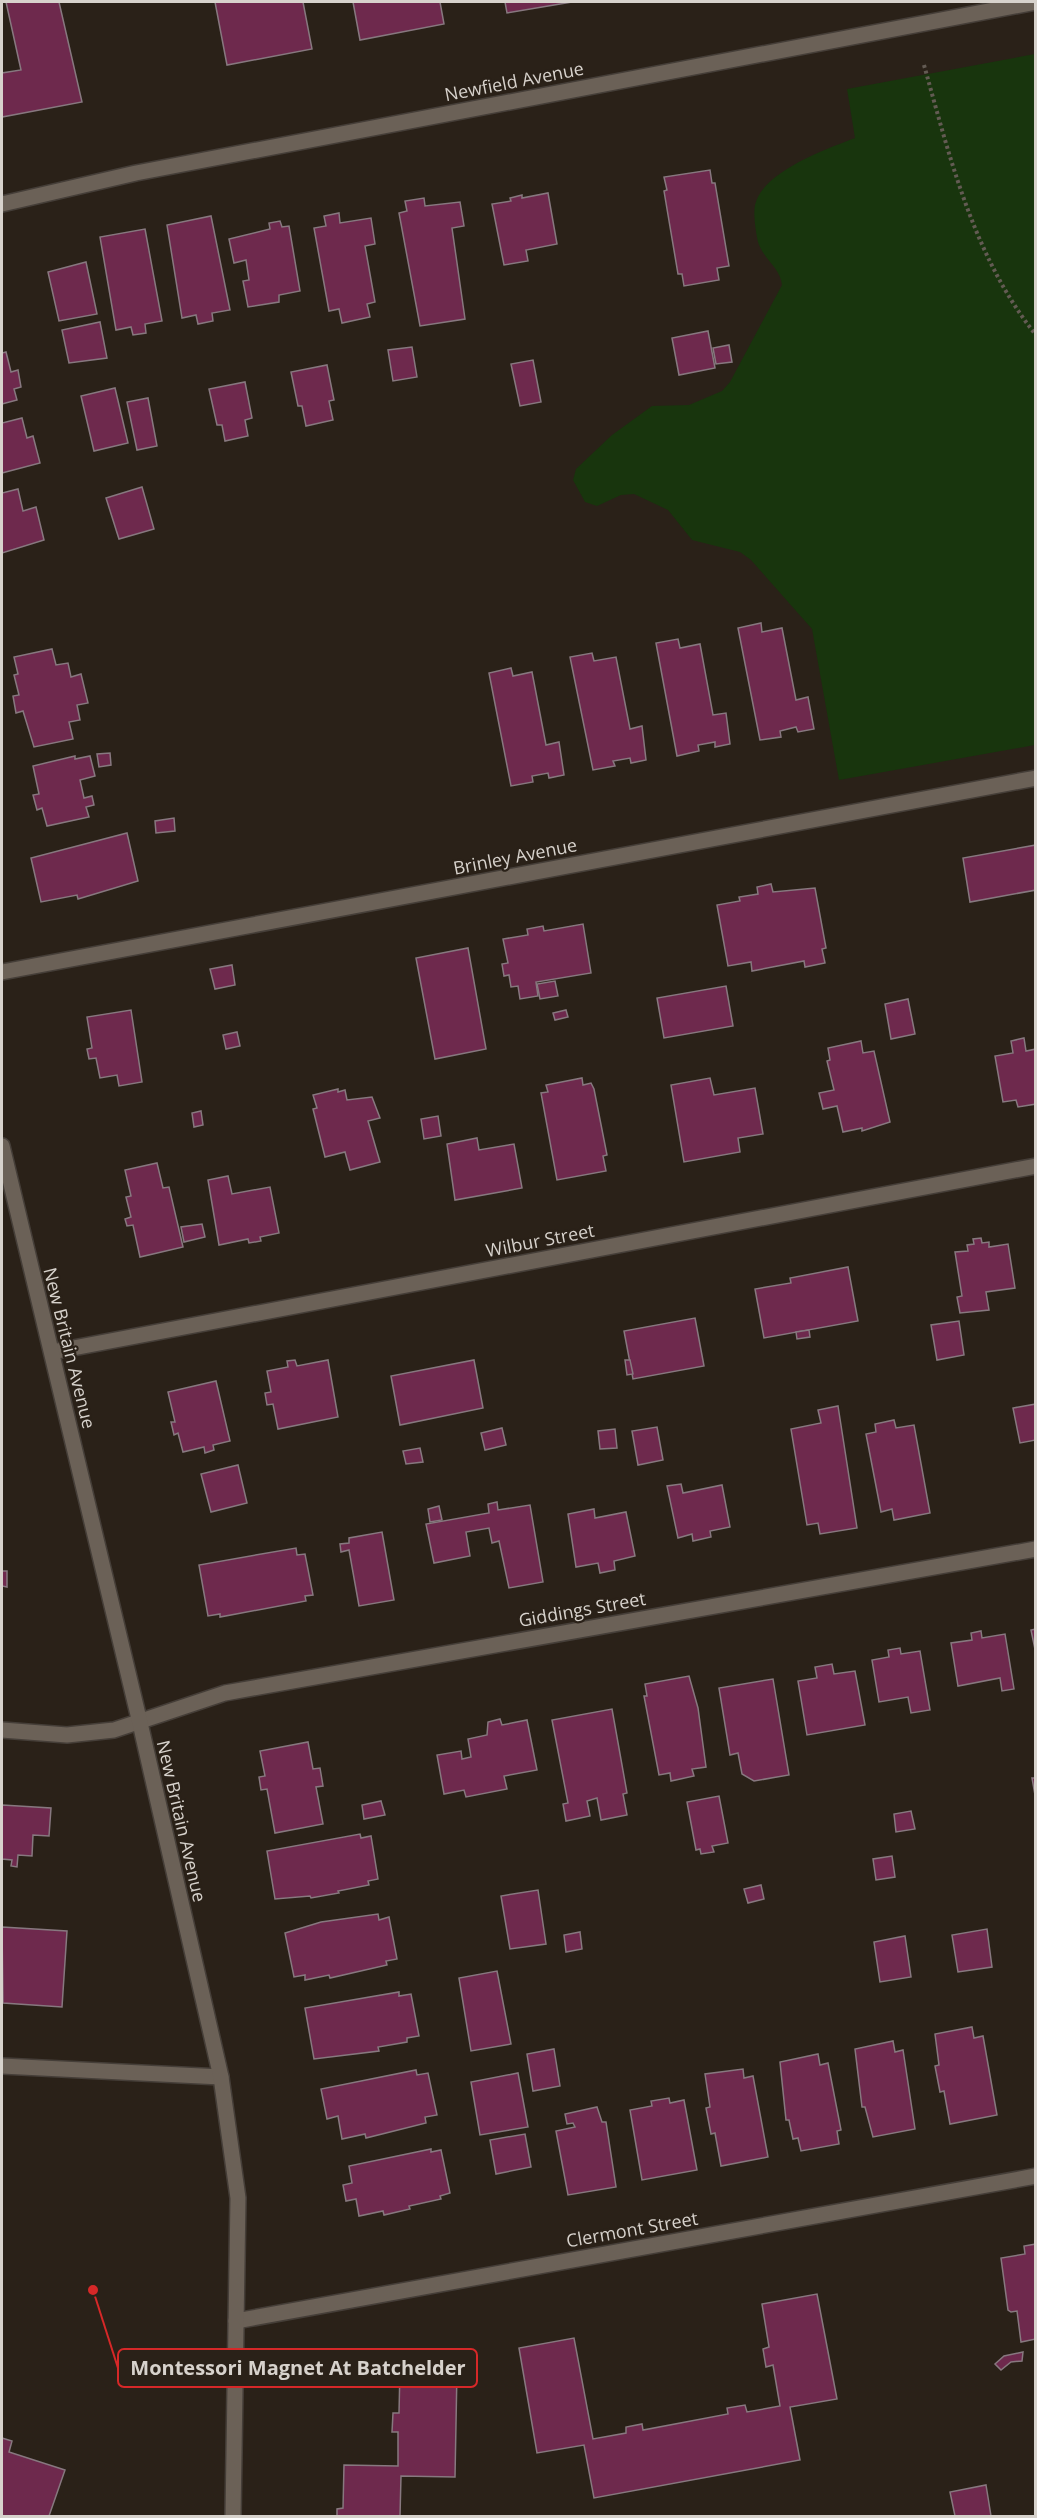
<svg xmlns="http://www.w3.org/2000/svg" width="1037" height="2518" font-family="'Open Sans',sans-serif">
<rect width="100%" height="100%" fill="#2a2118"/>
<!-- green -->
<path fill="#18350d" d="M1035,54V745L839,780L812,629L751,560L740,552L692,540L668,510L634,494L621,495L597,506L585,502L573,480L576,469L612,435L652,406L689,405L722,391L730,382L782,285C780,267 763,259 758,242C756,233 753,215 755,205C762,172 826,149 855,138L847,89Z"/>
<!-- building -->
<g fill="#6e294d" stroke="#87787f" stroke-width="1.5">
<polygon points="6,2 59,2 82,102 2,117 2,73 21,70"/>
<polygon points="215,2 303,2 312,49 227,65"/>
<polygon points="353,2 440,2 444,24 360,40"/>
<polygon points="505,2 572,2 507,13"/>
<polygon points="710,170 712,183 715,183 729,266 717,268 719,280 684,286 682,274 678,274 664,191 667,190 664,177"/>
<polygon points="548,193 557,244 526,250 528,261 504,265 492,204 511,201 510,198 522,195 522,198"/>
<polygon points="424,198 425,206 460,202 464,226 452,228 465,319 420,326 399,213 407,211 405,201"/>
<polygon points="339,213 340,223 371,218 375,244 365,246 375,302 367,304 370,317 342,323 339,309 329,311 314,228 326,226 324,216"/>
<polygon points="211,216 230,310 212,313 213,321 198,324 196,315 182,318 167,225"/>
<polygon points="280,221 282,227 289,226 300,291 279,295 279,302 248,307 243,281 249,280 246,260 234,263 229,239 270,229 269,223"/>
<polygon points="145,229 162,321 145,324 146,333 133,335 131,327 116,330 100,237"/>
<polygon points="86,262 97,314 59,321 48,272"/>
<polygon points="100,322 107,358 69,363 62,330"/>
<polygon points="708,331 715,368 679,375 672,338"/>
<polygon points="729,345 732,362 716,364 713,348"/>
<polygon points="412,347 417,377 393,381 388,350"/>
<polygon points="6,352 11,372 18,370 21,387 14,389 17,400 2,404 2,353"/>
<polygon points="533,360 541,402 520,406 511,364"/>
<polygon points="327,365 334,400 329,401 333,420 306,426 302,406 298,406 291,372"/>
<polygon points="245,382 252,418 245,420 248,436 225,441 222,425 217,425 209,389"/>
<polygon points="115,388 128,443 94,451 81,396"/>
<polygon points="148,398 157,446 137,450 127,402"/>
<polygon points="22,418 27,438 33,436 40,463 2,473 2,423"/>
<polygon points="142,487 154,529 119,539 106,498"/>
<polygon points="18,489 23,511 36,507 44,540 2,553 2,493"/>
<polygon points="761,623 762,632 782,628 796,700 808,697 814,729 798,732 796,727 780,731 781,737 760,740 738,628"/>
<polygon points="678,639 680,648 700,644 713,715 726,713 730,744 715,747 715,742 698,745 699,751 677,756 656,643"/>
<polygon points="52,649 56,665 68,663 71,677 81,674 88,703 77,705 80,720 69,722 73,739 34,747 23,711 16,713 13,696 19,695 14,675 18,674 14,657"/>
<polygon points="592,653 594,661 616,657 630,729 642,726 646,760 631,763 630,758 613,761 615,766 593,770 570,657"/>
<polygon points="511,668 513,676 532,672 546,745 559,742 564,775 549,778 548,773 532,776 533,782 511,786 489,673"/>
<polygon points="110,753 111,765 99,767 97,754"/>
<polygon points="75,756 75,759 90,756 95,776 80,780 84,798 92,796 94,805 86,807 89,817 47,826 42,808 37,810 33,795 39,794 33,766"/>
<polygon points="174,818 175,831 156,833 155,821"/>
<polygon points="127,833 138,881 78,899 77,895 41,902 31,858"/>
<polygon points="1036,845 1036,890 970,902 963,858"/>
<polygon points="771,884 773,892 815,888 826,948 822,949 825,963 805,967 804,961 752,971 751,962 728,966 717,905 740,901 739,897 758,894 757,887"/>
<polygon points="583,924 591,973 536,982 538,996 520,999 518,986 511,987 509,975 504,976 502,964 508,963 503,939 528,935 527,929 543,926 544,931"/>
<polygon points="468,948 486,1049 435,1059 416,958"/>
<polygon points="232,965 235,985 215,989 210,969"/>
<polygon points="555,981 558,996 540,999 537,984"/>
<polygon points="726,986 733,1026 664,1038 657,998"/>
<polygon points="908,999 915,1034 891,1039 885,1004"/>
<polygon points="131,1010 142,1082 119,1086 117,1075 100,1078 96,1058 89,1059 87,1049 92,1048 87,1017"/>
<polygon points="566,1010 568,1017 555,1020 553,1013"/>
<polygon points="237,1032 240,1046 226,1049 223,1035"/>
<polygon points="1024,1038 1026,1051 1036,1049 1036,1104 1018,1107 1016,1100 1003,1102 995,1056 1013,1053 1011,1041"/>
<polygon points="861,1041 863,1053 874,1051 890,1122 862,1131 862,1128 843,1132 837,1106 823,1109 819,1093 834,1090 827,1061 830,1060 828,1048"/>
<polygon points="582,1078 583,1085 591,1083 594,1089 607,1155 603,1156 606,1171 557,1180 541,1093 548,1092 546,1085"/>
<polygon points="710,1078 714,1095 755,1088 763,1134 738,1138 740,1152 684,1162 671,1085"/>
<polygon points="338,1089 338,1092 345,1090 347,1100 372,1097 380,1118 368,1121 380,1162 350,1170 345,1152 325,1157 313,1109 317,1108 313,1095"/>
<polygon points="201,1111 203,1125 194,1127 192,1113"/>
<polygon points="438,1116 441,1136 424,1139 421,1119"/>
<polygon points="477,1138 479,1150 514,1144 522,1188 455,1200 447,1144"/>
<polygon points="157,1163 163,1188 169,1187 183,1247 140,1257 133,1225 127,1226 125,1219 131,1217 126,1197 131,1196 125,1170"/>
<polygon points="228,1176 232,1194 270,1187 279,1233 260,1237 261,1241 249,1243 248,1239 219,1245 208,1180"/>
<polygon points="202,1224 205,1237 184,1242 181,1227"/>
<polygon points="981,1238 982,1243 989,1242 989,1247 1008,1244 1015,1288 986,1292 989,1310 960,1313 957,1297 962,1296 955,1252 968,1251 967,1245 974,1244 973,1239"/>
<polygon points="848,1267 858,1321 764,1338 755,1289 791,1283 790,1278"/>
<polygon points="695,1318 704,1366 633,1379 624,1331"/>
<polygon points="959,1321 964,1355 937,1360 931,1325"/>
<polygon points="809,1330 810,1337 797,1339 796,1332"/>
<polygon points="295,1360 297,1366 328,1360 338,1417 278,1429 273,1404 267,1405 265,1393 271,1392 267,1371 288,1367 287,1361"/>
<polygon points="474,1360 483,1408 400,1425 391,1376"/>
<polygon points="625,1360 630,1360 633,1374 627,1375"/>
<polygon points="216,1381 230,1441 213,1445 214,1450 205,1453 204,1447 183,1452 178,1433 174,1435 171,1422 175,1422 168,1392"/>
<polygon points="1036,1404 1036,1440 1020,1443 1013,1408"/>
<polygon points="838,1406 857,1528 820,1534 818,1523 807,1525 791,1429 821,1423 818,1410"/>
<polygon points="894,1420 896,1428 914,1425 930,1513 894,1520 892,1509 881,1512 866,1434 876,1432 875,1424"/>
<polygon points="657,1427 663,1460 638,1465 632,1431"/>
<polygon points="502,1428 506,1445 485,1450 481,1433"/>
<polygon points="615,1429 617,1448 600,1449 598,1431"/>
<polygon points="420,1448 423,1462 406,1464 403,1451"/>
<polygon points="238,1465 247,1503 211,1512 201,1474"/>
<polygon points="681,1484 683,1493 722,1485 730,1527 710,1531 711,1537 693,1541 692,1534 678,1538 667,1486"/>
<polygon points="497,1502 498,1510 530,1505 543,1582 509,1588 499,1541 492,1543 489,1528 466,1532 470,1556 434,1563 426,1524 489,1513 488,1504"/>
<polygon points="439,1506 442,1520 430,1522 428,1509"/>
<polygon points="594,1509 595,1518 626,1512 635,1556 614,1561 615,1570 600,1573 598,1563 576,1567 568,1514"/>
<polygon points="382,1532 394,1600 359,1606 349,1550 341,1552 340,1544 349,1543 349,1538"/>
<polygon points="296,1548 297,1555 305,1554 313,1595 305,1596 306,1601 220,1617 220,1614 208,1616 199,1565"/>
<polygon points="2,1571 7,1571 7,1587 2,1586"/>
<polygon points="1036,1629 1036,1654 1031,1630"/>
<polygon points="981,1631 982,1638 1005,1634 1014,1689 1002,1691 1000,1678 958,1686 951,1643 972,1640 971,1633"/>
<polygon points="900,1648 901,1654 920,1651 930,1710 911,1713 908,1697 879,1702 872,1660 889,1657 888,1650"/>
<polygon points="832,1664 834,1674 855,1671 865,1725 807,1735 798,1681 817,1678 815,1667"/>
<polygon points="689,1676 698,1708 706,1767 692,1769 694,1776 671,1781 670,1773 659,1775 644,1696 647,1696 645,1684"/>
<polygon points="773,1679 789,1775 754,1781 742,1774 738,1753 730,1755 719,1688"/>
<polygon points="612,1709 627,1793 623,1794 627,1815 601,1820 597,1798 587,1801 590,1816 566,1821 563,1804 568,1803 552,1720"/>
<polygon points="500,1719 502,1725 527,1720 537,1770 504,1776 507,1789 466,1797 464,1790 444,1794 437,1755 461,1751 462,1759 471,1757 468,1739 487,1735 488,1722"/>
<polygon points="308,1742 313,1769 320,1768 323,1786 316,1787 323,1824 275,1833 267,1789 261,1790 259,1777 265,1776 260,1751"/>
<polygon points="1032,1778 1036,1778 1036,1795 1035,1795"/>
<polygon points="719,1796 728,1843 712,1846 714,1852 701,1854 700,1849 696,1850 687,1802"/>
<polygon points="381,1801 385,1815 364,1819 362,1805"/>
<polygon points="2,1805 51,1808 49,1836 33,1835 32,1856 18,1855 17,1867 11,1866 12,1860 2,1859"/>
<polygon points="911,1811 915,1829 896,1832 894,1814"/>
<polygon points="360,1834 361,1838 371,1836 378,1879 368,1881 369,1885 338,1891 339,1893 311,1898 310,1896 275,1899 267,1851"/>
<polygon points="892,1856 895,1877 876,1880 873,1859"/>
<polygon points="761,1885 764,1899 748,1903 744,1889"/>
<polygon points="538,1890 546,1944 510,1949 501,1896"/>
<polygon points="378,1914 379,1920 389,1917 397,1959 386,1961 387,1965 330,1978 329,1975 305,1980 305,1975 294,1977 285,1933 321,1922"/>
<polygon points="2,1927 67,1931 62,2007 3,2003"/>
<polygon points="987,1929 992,1967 958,1972 952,1935"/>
<polygon points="580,1932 582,1949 566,1952 564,1935"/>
<polygon points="905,1936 911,1977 880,1982 874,1942"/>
<polygon points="497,1971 511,2044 471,2051 459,1978"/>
<polygon points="399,1992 399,1996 411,1994 419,2036 407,2038 407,2042 378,2047 379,2051 314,2059 305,2008"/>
<polygon points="972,2027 974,2038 983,2036 997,2115 950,2124 944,2091 940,2092 935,2066 939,2065 935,2034"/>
<polygon points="893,2041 895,2052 903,2050 915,2129 873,2137 865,2107 862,2107 855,2049"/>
<polygon points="554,2049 560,2086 533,2091 527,2054"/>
<polygon points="818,2054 820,2065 828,2063 841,2130 837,2131 839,2144 801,2151 798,2138 793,2139 789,2120 786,2120 780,2062"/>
<polygon points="743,2069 744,2078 753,2076 768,2157 721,2166 715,2133 711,2134 706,2108 710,2107 705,2074"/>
<polygon points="416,2070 417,2075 428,2073 437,2115 425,2117 426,2123 366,2138 365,2134 342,2139 338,2116 327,2119 321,2089"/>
<polygon points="518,2073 528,2127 480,2135 471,2082"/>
<polygon points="669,2098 670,2103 684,2100 697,2170 642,2180 630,2110 652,2106 651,2101"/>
<polygon points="597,2107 602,2122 606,2122 616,2187 568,2195 556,2131 575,2127 573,2123 567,2124 565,2114"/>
<polygon points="525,2134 531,2167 496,2174 490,2140"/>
<polygon points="431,2149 431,2152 441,2150 450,2193 440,2196 441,2199 409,2206 410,2209 384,2215 383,2211 359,2216 356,2199 346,2201 343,2185 352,2183 349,2166"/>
<polygon points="1036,2244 1036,2339 1021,2342 1017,2311 1011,2312 1008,2310 1001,2258 1025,2254 1024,2246"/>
<polygon points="817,2294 837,2399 790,2407 800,2460 594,2498 584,2445 537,2453 519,2348 574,2338 593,2439 626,2433 626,2427 642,2424 643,2430 728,2414 727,2408 745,2405 747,2412 780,2406 773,2365 766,2367 763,2349 769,2347 762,2304"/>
<polygon points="1023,2352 1022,2361 1011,2362 1001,2370 995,2364 1004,2356"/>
<polygon points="400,2369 457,2370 455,2477 401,2476 400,2516 337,2516 337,2509 343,2508 344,2465 398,2466 398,2432 392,2432 393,2413 399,2413"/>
<polygon points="2,2438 12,2441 9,2452 65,2470 49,2516 2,2516"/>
<polygon points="986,2485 991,2516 955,2516 950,2492"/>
</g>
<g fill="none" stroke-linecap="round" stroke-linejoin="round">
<!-- lane casing -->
<g stroke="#453e38" stroke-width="18">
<polyline id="lane" points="2,2066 221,2077"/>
</g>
<!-- street casing -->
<g stroke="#453e38" stroke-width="18">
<g id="street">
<polyline points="2,972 1036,778"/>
<polyline points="52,1352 1036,1166"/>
<polyline points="2,1730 67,1735 114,1730 225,1693 1036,1549"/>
<polyline points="236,2321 1036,2176"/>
</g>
</g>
<!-- secondary casing -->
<g stroke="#453e38" stroke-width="18">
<g id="secondary">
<polyline points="2,204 136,173 1036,2"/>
<polyline points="2,1146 140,1723 221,2077 238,2198 233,2516"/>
</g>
</g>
<!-- path -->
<path stroke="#635b53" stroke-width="4" stroke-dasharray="3 3" stroke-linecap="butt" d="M924,65C950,158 974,258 1036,335"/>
<!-- lane -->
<use href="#lane" stroke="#6b6157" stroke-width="15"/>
<!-- street -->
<use href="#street" stroke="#6b6157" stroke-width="15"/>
<!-- secondary -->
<use href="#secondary" stroke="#6b6157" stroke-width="15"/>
</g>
<g text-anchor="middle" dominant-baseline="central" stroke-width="4.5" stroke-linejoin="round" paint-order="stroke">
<!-- street labels -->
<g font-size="18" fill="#d7d2cc" stroke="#2a2118">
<text transform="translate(514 81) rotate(-11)">Newfield Avenue</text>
<text transform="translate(515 856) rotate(-11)">Brinley Avenue</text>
<text transform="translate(540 1240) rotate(-11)">Wilbur Street</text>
<text transform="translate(70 1348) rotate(76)">New Britain Avenue</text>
<text transform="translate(582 1609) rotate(-10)">Giddings Street</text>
<text transform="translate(182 1821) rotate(77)">New Britain Avenue</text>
<text transform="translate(632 2229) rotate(-10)">Clermont Street</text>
</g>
</g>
<!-- callouts -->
<path fill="none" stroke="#d62828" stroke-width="2" d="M93 2290L118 2368"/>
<circle fill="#d62828" stroke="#2a2118" stroke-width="2" cx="93" cy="2290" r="6"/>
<rect fill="#2a2118" stroke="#d62828" stroke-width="2" x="118" y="2349" width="359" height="38" rx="6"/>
<g font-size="20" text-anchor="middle" font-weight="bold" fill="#d7d2cc">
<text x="298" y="2375">Montessori Magnet At Batchelder</text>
</g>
<!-- border -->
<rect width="1037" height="2518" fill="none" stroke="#d7d2cc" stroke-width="6"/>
</svg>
